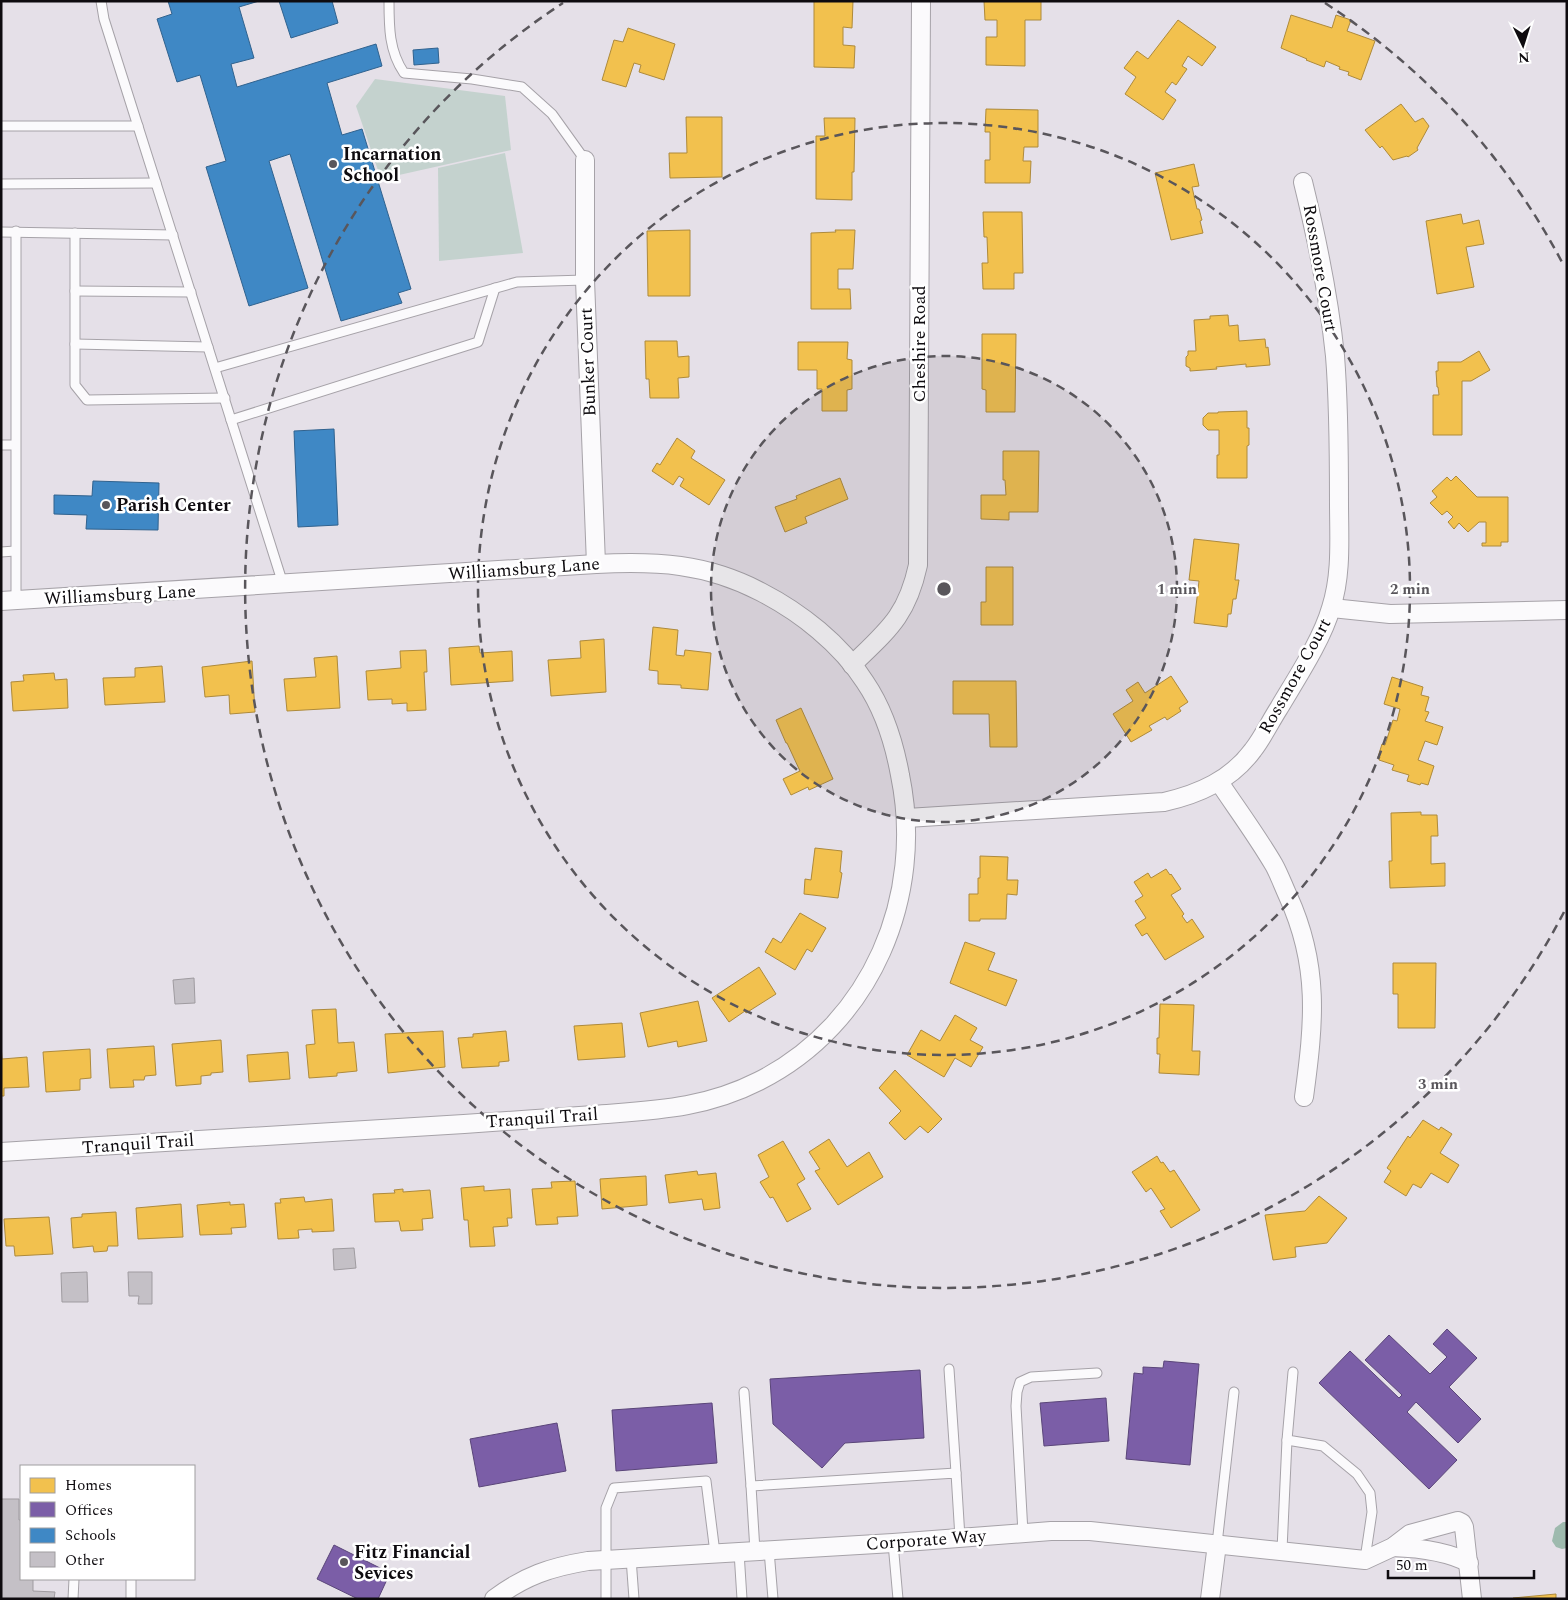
<svg xmlns="http://www.w3.org/2000/svg" width="1568" height="1600" font-family="Spectral,serif">
<rect width="100%" height="100%" fill="#e5e0e8"/>
<!-- green -->
<g fill="#c4d2ce">
<polygon points="375,79 505,96 511,150 381,179 356,106"/>
<polygon points="505,153 523,253 439,261 438,168"/>
</g>
<!-- water -->
<polygon fill="#9ebaae" points="1563,1522 1567,1522 1567,1548 1562,1549 1556,1547 1552,1541 1555,1528"/>
<!-- homes -->
<g fill="#f2c14e" stroke="#ae8a3b">
<polygon points="814,1 853,1 852,28 843,27 843,45 855,46 854,68 814,67"/>
<polygon points="984,1 1041,1 1041,20 1025,20 1025,66 986,65 986,37 997,37 997,20 985,20"/>
<polygon points="1291,15 1332,28 1336,15 1351,20 1347,31 1375,41 1361,80 1348,75 1349,72 1339,69 1340,67 1326,61 1324,67 1306,60 1307,59 1281,48"/>
<polygon points="1178,20 1216,47 1202,66 1188,56 1182,66 1187,69 1176,85 1172,82 1165,92 1176,100 1163,120 1125,94 1136,77 1124,68 1137,51 1148,59"/>
<polygon points="628,28 675,44 664,80 639,72 641,65 634,63 626,87 602,80 614,40 623,42"/>
<polygon points="1401,104 1415,122 1423,118 1429,126 1417,148 1418,150 1408,157 1407,156 1393,160 1382,146 1380,148 1365,130"/>
<polygon points="986,109 1038,110 1038,147 1024,147 1023,161 1031,161 1030,183 985,183 985,160 990,160 990,132 985,132"/>
<polygon points="686,117 722,117 722,177 670,178 669,153 687,153"/>
<polygon points="824,118 855,118 854,172 852,172 852,200 816,199 816,136 825,136"/>
<polygon points="1194,164 1199,186 1192,187 1197,209 1199,209 1202,220 1200,221 1203,233 1171,240 1155,173"/>
<polygon points="983,212 1022,212 1023,273 1014,273 1014,289 983,289 982,263 988,263 987,237 984,237"/>
<polygon points="1461,214 1463,224 1479,220 1484,244 1466,247 1474,287 1437,294 1426,221"/>
<polygon points="690,230 690,296 648,296 647,231"/>
<polygon points="835,230 855,230 853,269 838,269 838,289 850,289 851,309 811,309 811,233 836,232"/>
<polygon points="1228,315 1229,326 1238,325 1239,341 1265,339 1266,348 1268,347 1270,365 1246,367 1246,364 1216,367 1217,369 1190,371 1190,368 1186,366 1186,357 1188,355 1188,351 1196,351 1194,320 1210,319 1210,316"/>
<polygon points="982,334 1016,334 1015,412 986,412 986,390 982,389"/>
<polygon points="645,341 677,341 678,357 689,356 689,377 678,378 679,398 650,398 649,379 646,379"/>
<polygon points="798,342 848,342 847,359 852,360 852,389 847,390 847,411 822,411 822,389 817,389 817,370 798,370"/>
<polygon points="1479,351 1490,370 1471,381 1462,381 1462,435 1433,435 1433,395 1439,395 1438,387 1437,387 1436,371 1438,371 1438,362 1461,362"/>
<polygon points="1247,411 1247,428 1249,428 1249,445 1247,446 1247,478 1217,478 1217,455 1219,455 1219,430 1208,430 1203,425 1203,418 1208,413 1218,413 1218,412"/>
<polygon points="677,438 695,451 691,458 725,480 709,505 680,486 684,479 679,476 673,485 652,471 657,463 660,465"/>
<polygon points="1003,451 1039,451 1038,512 1009,512 1009,520 981,519 981,495 1006,495 1005,480 1003,480"/>
<polygon points="1456,476 1477,497 1508,497 1508,542 1501,542 1501,546 1482,546 1482,543 1486,543 1486,522 1479,522 1468,532 1459,523 1454,529 1448,522 1453,517 1447,511 1442,515 1430,503 1437,497 1432,491 1447,477 1451,481"/>
<polygon points="840,478 848,499 805,517 807,523 785,532 775,507 797,499 796,496"/>
<polygon points="1194,539 1239,544 1235,580 1239,580 1236,599 1233,599 1231,614 1228,614 1227,627 1194,623 1199,581 1189,580"/>
<polygon points="986,567 1013,567 1013,625 981,625 981,602 986,602"/>
<polygon points="653,627 678,630 676,655 684,656 685,650 711,653 708,690 681,688 681,685 658,684 658,671 649,670"/>
<polygon points="604,639 606,692 551,696 548,660 581,658 580,641"/>
<polygon points="479,646 480,653 512,651 513,681 451,685 449,648"/>
<polygon points="426,650 427,672 424,672 426,710 407,711 407,703 392,704 392,699 368,700 366,671 401,668 400,651"/>
<polygon points="337,656 340,708 287,711 284,679 316,677 314,658"/>
<polygon points="252,661 255,712 230,714 229,695 205,697 202,667"/>
<polygon points="162,666 165,702 105,705 103,678 135,677 135,668"/>
<polygon points="54,673 55,680 67,679 68,708 13,711 11,682 24,681 23,675"/>
<polygon points="1171,676 1188,702 1179,708 1181,711 1167,720 1165,717 1149,726 1152,730 1131,742 1113,714 1133,701 1126,690 1138,682 1145,693"/>
<polygon points="1392,677 1423,687 1421,695 1429,697 1425,711 1429,712 1425,721 1443,727 1437,745 1425,741 1418,760 1434,766 1428,785 1421,783 1420,785 1407,781 1409,775 1392,770 1394,765 1379,760 1380,757 1378,757 1382,744 1385,745 1393,720 1397,721 1400,709 1384,704"/>
<polygon points="953,681 1016,681 1017,747 990,747 989,714 953,714"/>
<polygon points="801,708 833,779 809,790 808,787 791,795 783,779 800,771 787,743 786,743 776,720"/>
<polygon points="1421,812 1421,815 1437,815 1438,836 1431,836 1431,864 1445,863 1445,886 1390,888 1389,861 1392,861 1391,813"/>
<polygon points="815,848 842,851 840,872 842,873 838,898 804,894 805,879 811,880"/>
<polygon points="980,856 1008,857 1007,880 1018,880 1017,895 1007,894 1006,919 980,919 980,921 969,921 969,894 978,894 978,878 980,878"/>
<polygon points="1166,869 1170,875 1171,874 1181,889 1171,895 1184,914 1182,916 1187,923 1192,919 1204,937 1165,960 1147,933 1142,936 1135,925 1146,918 1135,901 1143,896 1134,882 1148,873 1151,878"/>
<polygon points="800,913 826,928 812,952 807,949 795,970 765,952 773,938 781,943"/>
<polygon points="965,942 995,953 988,970 1017,980 1006,1006 950,983"/>
<polygon points="1393,963 1436,963 1435,1028 1398,1028 1398,994 1393,994"/>
<polygon points="759,967 776,994 746,1013 745,1011 729,1022 712,998"/>
<polygon points="698,1001 707,1041 678,1047 677,1041 648,1047 640,1013"/>
<polygon points="1160,1004 1194,1005 1192,1051 1200,1051 1199,1075 1159,1073 1160,1054 1157,1054 1157,1038 1159,1038"/>
<polygon points="336,1009 338,1043 354,1042 357,1071 337,1073 337,1076 309,1078 306,1045 315,1044 312,1010"/>
<polygon points="955,1015 977,1028 970,1040 983,1047 971,1067 955,1058 944,1077 907,1055 921,1030 940,1041"/>
<polygon points="622,1023 625,1057 578,1060 574,1026"/>
<polygon points="443,1031 445,1067 388,1073 385,1034"/>
<polygon points="506,1031 509,1061 499,1062 499,1066 462,1068 458,1038 473,1037 473,1034"/>
<polygon points="221,1040 223,1072 211,1073 211,1075 201,1076 201,1084 176,1086 172,1044"/>
<polygon points="1,1045 2,1059 27,1057 29,1087 4,1088 4,1096 1,1096"/>
<polygon points="154,1046 156,1075 145,1076 144,1080 133,1080 134,1087 110,1088 107,1049"/>
<polygon points="90,1049 91,1078 80,1079 80,1090 46,1092 43,1052"/>
<polygon points="288,1052 290,1079 249,1082 247,1055"/>
<polygon points="895,1070 942,1119 928,1133 920,1126 905,1140 889,1123 901,1111 879,1088"/>
<polygon points="1423,1120 1439,1130 1441,1127 1452,1134 1440,1153 1459,1165 1448,1183 1431,1173 1421,1188 1413,1184 1406,1196 1384,1182 1391,1171 1387,1168 1408,1136 1410,1138"/>
<polygon points="829,1139 847,1167 869,1152 883,1177 838,1205 815,1171 820,1169 809,1152"/>
<polygon points="783,1141 805,1179 797,1184 811,1209 787,1222 773,1197 770,1198 760,1182 769,1177 758,1155"/>
<polygon points="1157,1156 1161,1163 1163,1162 1170,1172 1174,1170 1200,1210 1171,1228 1160,1211 1165,1209 1151,1188 1146,1192 1132,1172"/>
<polygon points="697,1171 698,1175 716,1173 720,1208 704,1210 702,1199 669,1203 665,1175"/>
<polygon points="646,1176 647,1205 602,1209 600,1179"/>
<polygon points="575,1181 578,1216 557,1217 558,1224 536,1225 532,1189 552,1188 551,1182"/>
<polygon points="484,1186 484,1191 510,1189 512,1218 507,1218 508,1226 493,1227 495,1246 470,1247 468,1220 464,1220 461,1188"/>
<polygon points="403,1189 403,1192 430,1190 433,1218 422,1219 423,1230 401,1231 399,1221 375,1222 373,1194 395,1193 394,1190"/>
<polygon points="1319,1196 1347,1218 1327,1243 1295,1247 1296,1257 1273,1260 1265,1215 1305,1211"/>
<polygon points="304,1197 305,1202 332,1199 334,1231 312,1232 312,1229 298,1230 299,1238 278,1239 275,1203 281,1203 280,1199"/>
<polygon points="230,1202 230,1205 244,1204 246,1227 231,1228 232,1234 200,1235 197,1205"/>
<polygon points="181,1204 183,1237 138,1239 136,1208"/>
<polygon points="116,1212 118,1246 108,1246 107,1251 94,1252 93,1246 73,1248 71,1218 82,1217 82,1214"/>
<polygon points="49,1217 53,1254 15,1256 14,1246 6,1246 4,1219"/>
<polygon points="1556,1594 1556,1599 1513,1599 1513,1598"/>
</g>
<!-- offices -->
<g fill="#7b5ea7" stroke="#5a4579">
<polygon points="1447,1329 1477,1358 1449,1387 1481,1419 1458,1443 1416,1402 1407,1412 1457,1460 1429,1489 1319,1383 1350,1351 1399,1398 1402,1395 1365,1360 1389,1335 1430,1374 1447,1357 1433,1344"/>
<polygon points="1164,1361 1199,1364 1190,1465 1126,1459 1134,1373 1143,1374 1143,1367 1163,1368"/>
<polygon points="920,1370 924,1438 845,1443 822,1468 773,1424 770,1379"/>
<polygon points="1106,1398 1109,1441 1044,1446 1040,1403"/>
<polygon points="712,1403 717,1463 616,1471 612,1410"/>
<polygon points="557,1423 566,1471 479,1487 470,1439"/>
<polygon points="334,1545 390,1573 378,1599 358,1599 317,1579"/>
</g>
<!-- schools -->
<g fill="#3f88c5" stroke="#30628e">
<polygon points="168,1 259,1 239,7 254,58 231,64 237,87 376,44 382,66 327,83 342,135 362,129 411,289 398,293 402,303 341,321 290,154 269,161 308,288 249,306 206,167 226,161 200,75 177,82 157,19 172,14"/>
<polygon points="279,1 332,1 338,23 291,38"/>
<polygon points="438,48 439,63 414,65 413,50"/>
<polygon points="334,429 338,525 298,527 294,431"/>
<polygon points="93,481 159,483 158,530 86,529 87,515 54,514 54,495 92,496"/>
</g>
<!-- building -->
<g fill="#c4c0c6" stroke="#9f9ba0">
<polygon points="194,978 195,1003 175,1004 173,980"/>
<polygon points="354,1248 356,1268 334,1270 333,1249"/>
<polygon points="87,1272 88,1302 62,1302 61,1273"/>
<polygon points="128,1272 152,1272 152,1304 138,1304 139,1296 129,1296"/>
<polygon points="1,1499 19,1499 19,1520 21,1520 21,1579 33,1579 33,1591 55,1592 54,1599 1,1599"/>
</g>
<g fill="none" stroke-linecap="round" stroke-linejoin="round">
<!-- lane casing -->
<g stroke="#a6a2a8" stroke-width="11">
<g id="lane">
<polyline points="101,1 104,19 283,584"/>
<path d="M389,1C389,27 389,51 404,73L472,79L522,87L552,114L585,160"/>
<polyline points="1,126 138,126"/>
<polyline points="1,184 156,183"/>
<polyline points="1,232 173,235"/>
<polyline points="75,233 75,385 87,400 225,398"/>
<polyline points="75,291 191,292"/>
<polyline points="75,344 208,347"/>
<polyline points="215,368 517,282 585,280"/>
<polyline points="231,420 478,342 495,288"/>
<polyline points="1,445 15,445"/>
<polyline points="1,552 15,551"/>
<polyline points="16,601 16,231"/>
<polyline points="949,1369 956,1473"/>
<polyline points="1293,1372 1287,1440 1323,1446 1357,1474 1370,1493 1372,1512 1365,1559"/>
<polyline points="744,1392 751,1486"/>
<polyline points="1023,1533 1016,1406 1017,1392 1020,1382 1031,1377 1097,1373"/>
<polyline points="893,1543 898,1599"/>
<polyline points="1217,1544 1234,1392"/>
<polyline points="769,1550 773,1599"/>
<polyline points="1282,1550 1287,1440"/>
<polyline points="755,1551 751,1486 956,1473 960,1538"/>
<polyline points="739,1552 742,1599"/>
<polyline points="631,1558 634,1599"/>
<polyline points="73,1599 74,1579"/>
<polyline points="131,1599 131,1579"/>
<polyline points="606,1599 606,1508 614,1488 706,1481 715,1553"/>
</g>
</g>
<!-- street casing -->
<g stroke="#a6a2a8" stroke-width="20">
<g id="street">
<polyline points="585,160 585,280 596,564"/>
<path d="M1,601L596,564C656,561 706,563 761,592C800,612 841,644 865,682C884,710 894,742 900,775C925,896 872,1024 759,1081C704,1109 654,1110 594,1115C551,1118 507,1121 464,1124C309,1133 155,1142 1,1152"/>
<polyline points="1332,608 1390,614 1567,610"/>
<path d="M852,665C888,630 907,616 918,565L921,1"/>
<path d="M1219,782C1237,809 1257,836 1274,865C1279,874 1283,885 1288,896C1320,966 1314,1023 1304,1097"/>
<path d="M907,818L1164,802C1199,794 1231,780 1253,750C1263,737 1270,722 1279,708C1296,679 1322,640 1331,608C1342,574 1339,538 1339,503C1339,454 1339,405 1335,356C1329,297 1317,239 1303,182"/>
<path d="M1393,1547C1419,1548 1447,1551 1469,1563"/>
<path d="M494,1599C524,1576 551,1567 588,1561L893,1543L1051,1531H1090L1365,1560L1393,1547L1410,1534L1458,1521L1462,1523L1464,1527L1472,1599"/>
<polyline points="1210,1599 1217,1544"/>
</g>
</g>
<!-- lane -->
<use href="#lane" stroke="#fbfafc" stroke-width="9"/>
<!-- street -->
<use href="#street" stroke="#fbfafc" stroke-width="18"/>
</g>
<!-- distance rings -->
<circle cx="944" cy="589" r="233" fill="#59565b" fill-opacity=".12"/>
<g fill="none" stroke="#59565b" stroke-width="2.5" stroke-dasharray="9 6">
<circle cx="944" cy="589" r="233"/>
<circle cx="944" cy="589" r="466"/>
<path d="M1564 912A699 699 0 1 1 563 3M1325 3A699 699 0 0 1 1564 266"/>
</g>
<!-- markers -->
<g fill="#59565b" stroke="#fff" stroke-width="2">
<circle cx="333" cy="164" r="5"/>
<circle cx="106" cy="505" r="5"/>
<circle cx="344" cy="1562" r="5"/>
</g>
<g text-anchor="middle" dominant-baseline="central" stroke-width="5" stroke-linejoin="round" paint-order="stroke">
<!-- poi labels -->
<g font-size="18" font-weight="bold" fill="#0e0b0f" stroke="#fff" text-anchor="start">
<text x="343" y="154">Incarnation<tspan x="343" dy="21">School</tspan></text>
<text x="116" y="505">Parish Center</text>
<text x="354" y="1552">Fitz Financial<tspan x="354" dy="21">Sevices</tspan></text>
</g>
<!-- street labels -->
<g font-size="18" fill="#0e0b0f" stroke="#fff">
<text transform="translate(1320 268) rotate(80)">Rossmore Court</text>
<text transform="translate(919 344) rotate(-90)">Cheshire Road</text>
<text transform="translate(588 362) rotate(-92)">Bunker Court</text>
<text transform="translate(524 569) rotate(-4)">Williamsburg Lane</text>
<text transform="translate(120 595) rotate(-3)">Williamsburg Lane</text>
<text transform="translate(1295 676) rotate(-61)">Rossmore Court</text>
<text transform="translate(542 1118) rotate(-4)">Tranquil Trail</text>
<text transform="translate(138 1144) rotate(-4)">Tranquil Trail</text>
<text transform="translate(926 1540) rotate(-4)">Corporate Way</text>
</g>
</g>
<circle cx="944" cy="589" r="8" fill="#59565b" stroke="#fff" stroke-width="2.5"/>
<g font-size="15" text-anchor="middle" font-weight="bold" fill="#59565b" stroke="#fff" stroke-width="5" stroke-linejoin="round" paint-order="stroke">
<text x="1177" y="594">1 min</text>
<text x="1410" y="594">2 min</text>
<text x="1438" y="1089">3 min</text>
</g>
<!-- border -->
<rect width="1568" height="1600" fill="none" stroke="#0e0b0f" stroke-width="5"/>
<!-- legend -->
<rect x="20" y="1465" width="175" height="115" fill="#ffffff" stroke="#9f9d9f"/>
<rect x="30" y="1478" width="25" height="15" fill="#f2c14e" stroke="#9f9d9f"/>
<text x="65" y="1490" font-size="15" fill="#0e0b0f">Homes</text>
<rect x="30" y="1502" width="25" height="15" fill="#7b5ea7" stroke="#9f9d9f"/>
<text x="65" y="1515" font-size="15" fill="#0e0b0f">Offices</text>
<rect x="30" y="1528" width="25" height="15" fill="#3f88c5" stroke="#9f9d9f"/>
<text x="65" y="1540" font-size="15" fill="#0e0b0f">Schools</text>
<rect x="30" y="1552" width="25" height="15" fill="#c4c0c6" stroke="#9f9d9f"/>
<text x="65" y="1565" font-size="15" fill="#0e0b0f">Other</text>
<!-- north arrow -->
<g transform="translate(1523 45) rotate(176)" stroke="#ffffff" stroke-width="4" paint-order="stroke">
<path d="M0-4L9 19L0 12L-9 19Z" fill="#0e0b0f"/>
<text y="-8" font-size="14" font-weight="bold" text-anchor="middle" fill="#0e0b0f">N</text>
</g>
<!-- scale -->
<path d="M1388 1570v8h146v-8" fill="none" stroke="#0e0b0f" stroke-width="2.5"/>
<text x="1396" y="1570" font-size="15" fill="#0e0b0f" stroke="#ffffff" stroke-width="4" paint-order="stroke">50 m</text>
</svg>
